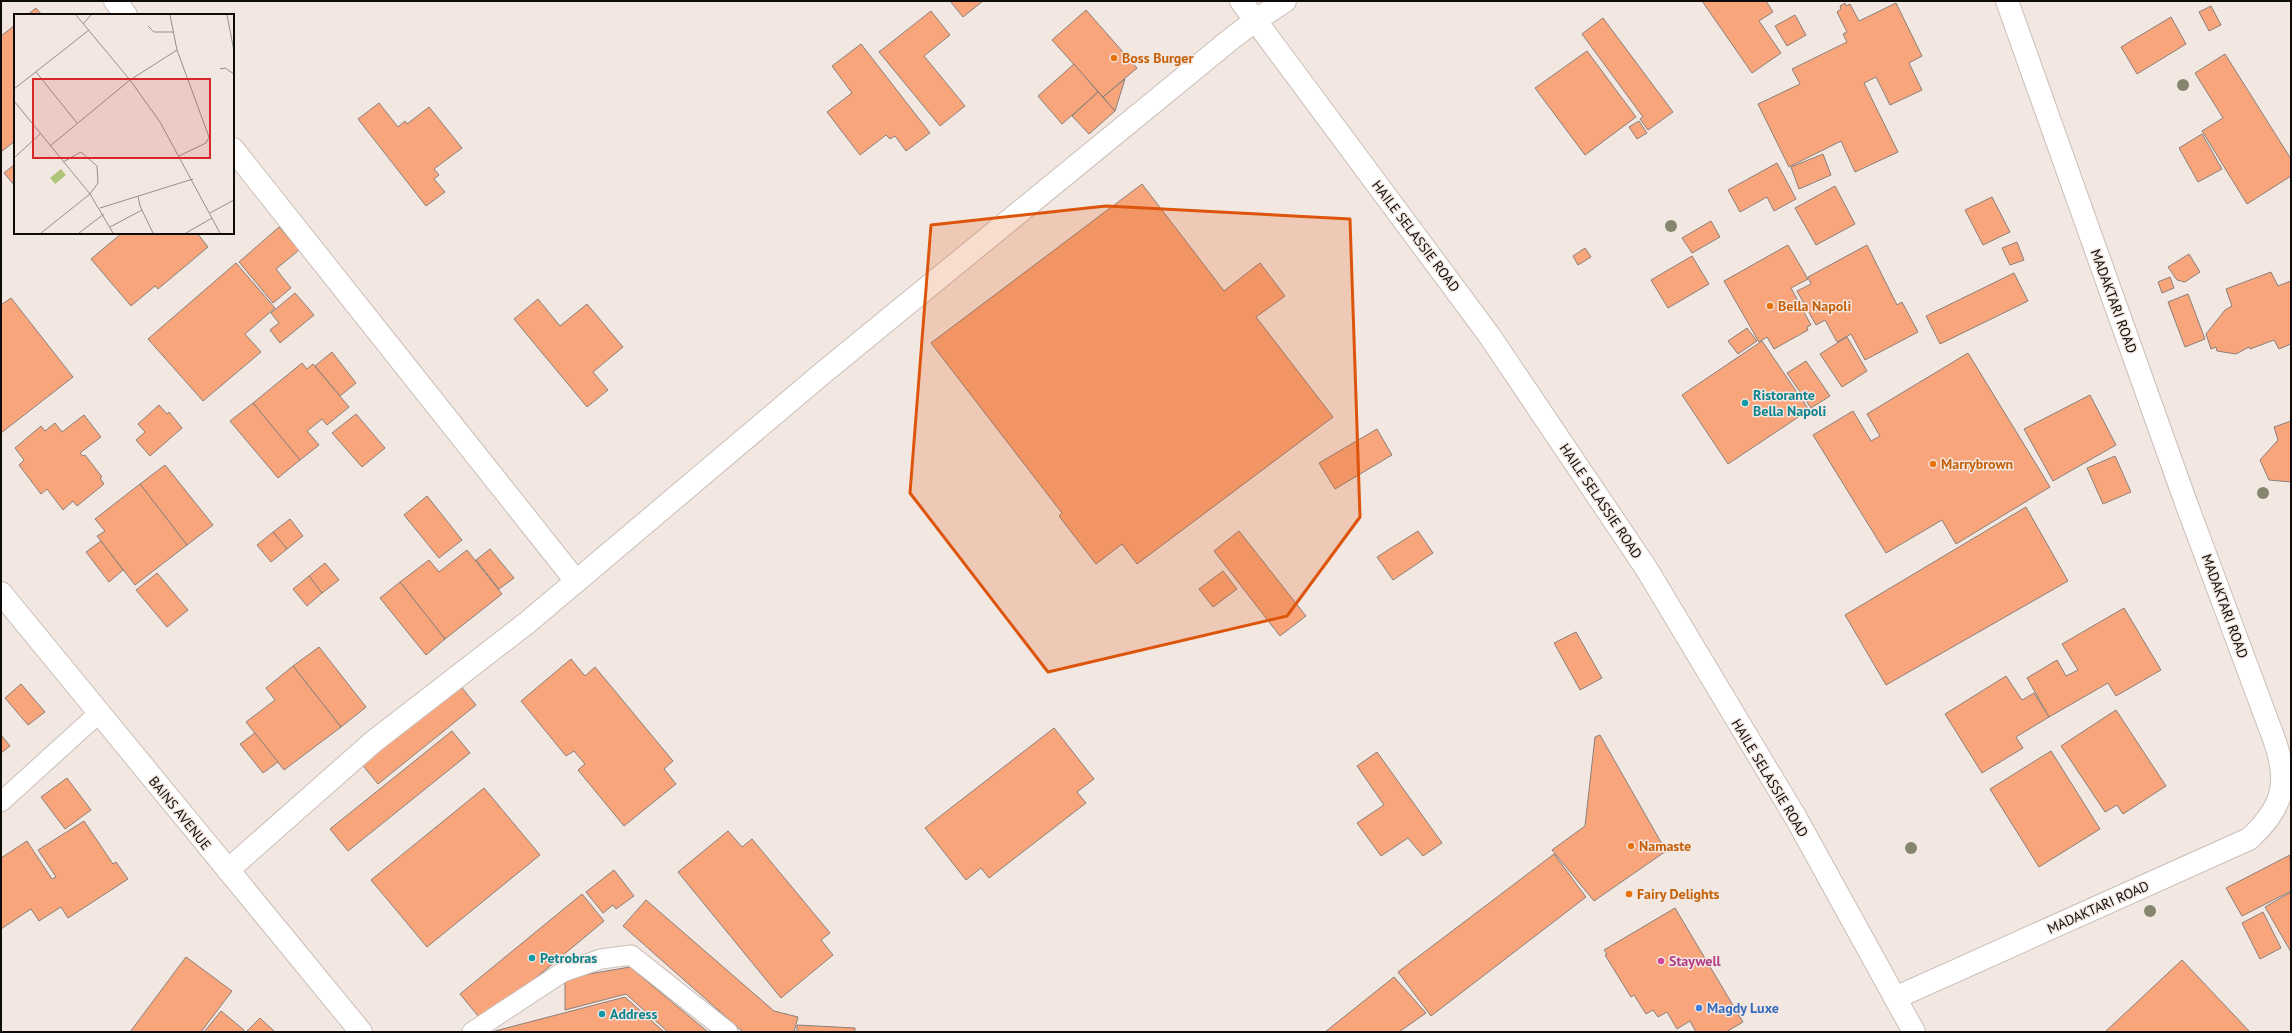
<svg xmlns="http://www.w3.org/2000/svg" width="2292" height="1033" font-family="'PT Sans',sans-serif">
<rect width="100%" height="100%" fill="#f3e7e1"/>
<!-- building -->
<g fill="#f8a57b" stroke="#8a7f7a">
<polygon points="950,1 983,1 963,17"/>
<polygon points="1702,1 1766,1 1773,12 1759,21 1781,53 1752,73"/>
<polygon points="1845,3 1846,6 1850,4 1859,21 1896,3 1922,56 1909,63 1922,90 1890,105 1876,77 1864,83 1898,152 1855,172 1841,141 1789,167 1758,104 1800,84 1792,69 1847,42 1843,34 1847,32 1837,12 1841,9 1840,6"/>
<polygon points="2211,6 2221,25 2209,31 2199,12"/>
<polygon points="36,8 42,15 27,15"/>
<polygon points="1086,10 1137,68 1103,97 1052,40"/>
<polygon points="931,11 950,35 924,56 965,106 940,126 879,52"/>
<polygon points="1795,15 1806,35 1787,46 1775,26"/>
<polygon points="2171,17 2186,44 2137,74 2121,47"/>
<polygon points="1603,18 1673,112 1648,130 1640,119 1643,117 1582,34"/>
<polygon points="15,25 15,141 1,152 1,36"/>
<polygon points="861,44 930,133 906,151 895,136 890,139 886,135 860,155 827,112 852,93 832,66"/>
<polygon points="1587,51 1636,117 1585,155 1535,88"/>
<polygon points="2225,54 2291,159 2291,176 2247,204 2202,131 2223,118 2195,73"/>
<polygon points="1074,64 1098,92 1062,124 1038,96"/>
<polygon points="1125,79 1115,111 1103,97"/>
<polygon points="1098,92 1115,111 1089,134 1072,116"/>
<polygon points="379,103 398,127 405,121 407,124 429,107 462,148 434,169 439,175 434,179 445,192 426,206 358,119"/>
<polygon points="1639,121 1647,133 1637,139 1629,127"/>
<polygon points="2202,134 2222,169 2198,182 2179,148"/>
<polygon points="1823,154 1831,175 1799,189 1791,167"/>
<polygon points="1777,163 1796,199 1774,211 1767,197 1740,212 1728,190"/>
<polygon points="15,164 15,186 4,173"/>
<polygon points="1142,184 1224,291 1260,263 1285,296 1256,317 1333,417 1137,564 1122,544 1096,564 1059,516 1062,513 931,343"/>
<polygon points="1835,186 1855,224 1816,245 1795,208"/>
<polygon points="1992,197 2010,232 1983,245 1965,210"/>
<polygon points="1711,221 1720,237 1692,253 1682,238"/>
<polygon points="279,227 299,250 276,269 291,288 273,303 239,262"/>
<polygon points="122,233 197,233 208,247 158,289 155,286 131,306 91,259"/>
<polygon points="2017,242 2024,260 2010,265 2002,248"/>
<polygon points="1788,245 1808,279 1791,288 1811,325 1807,327 1808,330 1774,349 1767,337 1759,342 1724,281"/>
<polygon points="1867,245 1897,305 1902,302 1918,332 1865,360 1851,334 1837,342 1825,320 1816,325 1797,291 1811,284 1808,277"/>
<polygon points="1585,248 1591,257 1578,265 1573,256"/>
<polygon points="2189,254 2200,272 2185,282 2177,280 2168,267"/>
<polygon points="1692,256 1709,284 1668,308 1651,280"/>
<polygon points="236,263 275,308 245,334 261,352 203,401 148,339"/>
<polygon points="2271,272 2278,286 2291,281 2291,344 2279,349 2274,340 2250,349 2249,347 2236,354 2217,351 2216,347 2211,349 2206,334 2225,310 2232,306 2226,289"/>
<polygon points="2014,273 2028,301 1940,344 1926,316"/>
<polygon points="2170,277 2174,288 2162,293 2158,282"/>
<polygon points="295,293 314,315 280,343 270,330 279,323 271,313"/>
<polygon points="2188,294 2205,339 2185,347 2168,302"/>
<polygon points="11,298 73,377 1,433 1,305"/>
<polygon points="538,299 560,326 587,304 623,347 593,372 608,390 587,407 514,319"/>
<polygon points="1747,328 1757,341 1738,354 1728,341"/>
<polygon points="1847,337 1867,371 1842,387 1820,354"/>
<polygon points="1762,341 1809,410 1728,464 1682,395"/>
<polygon points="332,352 356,383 340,396 315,366"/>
<polygon points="1968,353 2050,487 1956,544 1942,520 1886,553 1813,435 1853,411 1871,441 1880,436 1867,414"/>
<polygon points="1806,361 1830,396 1811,408 1787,373"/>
<polygon points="302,363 307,369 313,364 349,407 327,425 322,419 307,431 319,445 300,460 253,403"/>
<polygon points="2090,395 2116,445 2053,481 2024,429"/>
<polygon points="253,403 300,460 278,478 230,421"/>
<polygon points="159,405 167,414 169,412 182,428 150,456 136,440 145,432 138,424"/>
<polygon points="356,414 385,448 362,467 332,433"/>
<polygon points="84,415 101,437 80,453 83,456 85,455 102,477 100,478 104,484 77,506 73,501 63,510 47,489 41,494 19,465 24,460 15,448 41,426 45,431 55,423 62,432"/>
<polygon points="2291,421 2291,482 2269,480 2260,460 2278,440 2274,427"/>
<polygon points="1377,429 1392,455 1335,489 1319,463"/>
<polygon points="2115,456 2131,492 2103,504 2087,468"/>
<polygon points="165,465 213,525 187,545 140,484"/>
<polygon points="140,484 187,545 135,585 97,536 105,531 95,519"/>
<polygon points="427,496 462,540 439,558 404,515"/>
<polygon points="2026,507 2068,581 1886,685 1845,615"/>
<polygon points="290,519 303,536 287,549 273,532"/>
<polygon points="1239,531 1306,616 1280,636 1214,551"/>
<polygon points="1418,531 1433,553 1393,580 1377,557"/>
<polygon points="273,532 287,549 271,562 257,545"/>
<polygon points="101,541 123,570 109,582 86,552"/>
<polygon points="490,549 514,578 499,589 476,560"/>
<polygon points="467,550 502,594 445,639 400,582 429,560 439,572"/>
<polygon points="325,563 339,580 322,593 309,576"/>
<polygon points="1223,571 1237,589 1213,607 1199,589"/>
<polygon points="157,573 188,610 167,627 136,590"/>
<polygon points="309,576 322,593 307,606 293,589"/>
<polygon points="400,582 445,639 426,655 380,598"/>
<polygon points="2124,608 2161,670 2116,696 2108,683 2049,717 2027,678 2057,660 2066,676 2078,670 2062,644"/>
<polygon points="1576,632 1602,678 1580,690 1554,643"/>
<polygon points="319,647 366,707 341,727 293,666"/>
<polygon points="571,659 585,676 595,667 673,761 664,769 676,784 624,826 578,770 585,764 574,751 566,756 521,701"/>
<polygon points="293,666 341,727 284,770 246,722 275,700 266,688"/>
<polygon points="2006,676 2022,700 2034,693 2049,717 2016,737 2023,748 1982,773 1945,714"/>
<polygon points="458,683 476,705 378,784 360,762"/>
<polygon points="21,684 45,712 28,725 5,698"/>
<polygon points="2116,710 2166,786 2123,814 2117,805 2105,812 2061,746"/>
<polygon points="1054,728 1094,779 1077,792 1086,803 989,878 981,868 966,880 925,828"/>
<polygon points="452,731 470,753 348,851 330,829"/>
<polygon points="255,733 278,762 263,773 240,744"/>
<polygon points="1,735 10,746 1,753"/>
<polygon points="1600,735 1666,851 1594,901 1552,850 1585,826 1595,737"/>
<polygon points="2051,751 2100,829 2039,867 1990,789"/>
<polygon points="1377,752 1442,843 1423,856 1408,838 1381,856 1357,823 1384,805 1357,766"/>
<polygon points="67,778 91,810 65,829 41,797"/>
<polygon points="484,788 540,855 427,947 371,880"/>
<polygon points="84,821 113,864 116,862 128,879 68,918 61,907 39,921 31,909 1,929 1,858 27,841 52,879 56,877 38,850"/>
<polygon points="728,831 742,847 752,839 830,933 821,940 833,955 781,998 678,872"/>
<polygon points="1554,854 1586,897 1431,1016 1398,972"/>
<polygon points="2290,855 2291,891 2242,916 2226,888"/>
<polygon points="614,870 634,896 616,909 613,905 603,913 586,892"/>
<polygon points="2291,892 2291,952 2265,907"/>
<polygon points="582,894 604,921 483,1022 460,994"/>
<polygon points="646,900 774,1011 798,1017 794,1032 743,1032 623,926"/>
<polygon points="1675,908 1743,1022 1726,1032 1696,1032 1690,1021 1677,1029 1667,1012 1658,1017 1653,1010 1646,1014 1634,995 1631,997 1605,955 1607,954 1604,950"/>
<polygon points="2263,912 2281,948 2260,959 2242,923"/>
<polygon points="186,957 232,991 201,1032 130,1032"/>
<polygon points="2182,960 2250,1032 2105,1032"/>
<polygon points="630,967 708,1032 668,1032 626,994 565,1010 565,978"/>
<polygon points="1394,977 1426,1013 1399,1032 1325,1032"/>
<polygon points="625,997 664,1032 495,1032 495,1031"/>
<polygon points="221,1011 244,1030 242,1032 204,1032"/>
<polygon points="260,1018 275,1032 246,1032"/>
<polygon points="797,1025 855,1028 855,1032 797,1032"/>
</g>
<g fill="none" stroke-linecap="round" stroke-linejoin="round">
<!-- lane casing -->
<g stroke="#cabeb8" stroke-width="21">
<g id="lane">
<polyline points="1,802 99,713"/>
<polyline points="472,1032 563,972 601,959 631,955 728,1032"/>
</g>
</g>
<!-- street casing -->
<g stroke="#cabeb8" stroke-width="24">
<g id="street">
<polyline points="115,1 126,15"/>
<polyline points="233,149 576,581"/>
<polyline points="1,593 361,1032"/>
<polyline points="228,870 373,742 528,622 824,372 1231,39 1256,20 1285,1"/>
<path d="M1895,998L2249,839C2283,808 2290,783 2274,739L2185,500L2007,1"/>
</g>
</g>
<!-- secondary casing -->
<g stroke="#cabeb8" stroke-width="24">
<polyline id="secondary" points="1241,1 1489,335 1646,568 1796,818 1914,1032"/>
</g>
<!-- lane -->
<use href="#lane" stroke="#fff" stroke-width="19"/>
<!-- street -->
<use href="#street" stroke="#fff" stroke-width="22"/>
<!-- secondary -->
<use href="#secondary" stroke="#fff" stroke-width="22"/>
</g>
<!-- trees -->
<g fill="#86866f">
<circle cx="2183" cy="85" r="6"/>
<circle cx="1671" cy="226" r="6"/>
<circle cx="2263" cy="493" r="6"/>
<circle cx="1911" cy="848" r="6"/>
<circle cx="2150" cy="911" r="6"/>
</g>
<!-- marked area -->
<path fill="#dd550c" fill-opacity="0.2" stroke="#dd550c" stroke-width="3" stroke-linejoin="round" d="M1106,206L1350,219L1360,517L1287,616L1048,672L910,493L931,225Z"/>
<!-- markers -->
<g fill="#e8710a" stroke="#f3e7e1" stroke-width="1.5">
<circle cx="1114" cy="58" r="4"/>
<circle cx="1770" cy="306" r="4"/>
<circle cx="1933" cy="464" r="4"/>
<circle cx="1631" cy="846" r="4"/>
<circle cx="1629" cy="894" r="4"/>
</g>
<g fill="#0f9aa8" stroke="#f3e7e1" stroke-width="1.5">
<circle cx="1745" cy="403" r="4"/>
<circle cx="532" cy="958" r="4"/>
<circle cx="602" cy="1014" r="4"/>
</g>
<circle fill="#d1479c" stroke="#f3e7e1" stroke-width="1.5" cx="1661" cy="961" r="4"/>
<circle fill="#3f7fe0" stroke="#f3e7e1" stroke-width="1.5" cx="1699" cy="1008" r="4"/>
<g text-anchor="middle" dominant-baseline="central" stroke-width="3" stroke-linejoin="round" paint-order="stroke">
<!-- food labels -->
<g font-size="14" font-weight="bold" fill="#c56008" stroke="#f3e7e1" text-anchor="start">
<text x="1122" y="58">Boss Burger</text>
<text x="1778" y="306">Bella Napoli</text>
<text x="1941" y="464">Marrybrown</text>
<text x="1639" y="846">Namaste</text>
<text x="1637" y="894">Fairy Delights</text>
</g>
<!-- street labels -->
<g font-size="14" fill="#0e0b09" stroke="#f3e7e1">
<text transform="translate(1416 236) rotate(53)">HAILE SELASSIE ROAD</text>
<text transform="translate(2114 301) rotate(70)">MADAKTARI ROAD</text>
<text transform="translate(1601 501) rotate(56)">HAILE SELASSIE ROAD</text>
<text transform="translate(2225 606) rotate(70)">MADAKTARI ROAD</text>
<text transform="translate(1770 778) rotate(59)">HAILE SELASSIE ROAD</text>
<text transform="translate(180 813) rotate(51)">BAINS AVENUE</text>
<text transform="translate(2098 907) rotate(-24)">MADAKTARI ROAD</text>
</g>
<!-- culture labels -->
<g font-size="14" font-weight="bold" fill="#0d838f" stroke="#f3e7e1" text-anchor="start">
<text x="1753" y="395">Ristorante<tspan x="1753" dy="16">Bella Napoli</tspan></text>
<text x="540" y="958">Petrobras</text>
<text x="610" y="1014">Address</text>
</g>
<!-- hotel labels -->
<g font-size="14" font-weight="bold" fill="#b23c85" stroke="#f3e7e1" text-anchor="start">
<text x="1669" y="961">Staywell</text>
</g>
<!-- shop labels -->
<g font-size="14" font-weight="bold" fill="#366cbe" stroke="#f3e7e1" text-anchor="start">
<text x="1707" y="1008">Magdy Luxe</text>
</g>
</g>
<!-- overview -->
<g transform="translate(14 14)">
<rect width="220" height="220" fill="#f3e7e1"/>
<path d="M47,155L52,161L41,170L36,164Z" fill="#aec579"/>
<path fill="none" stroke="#978f8b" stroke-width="1" d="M62,1L116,66L146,108L206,219M156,1L163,36L195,123L192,129L165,142M213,1L220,37M69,10L77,1M134,12L140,18H160M206,55L211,54L220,60M22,58L63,109M0,75L75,16M0,87L76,180L99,219M36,132L116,66L163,36M0,144L26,120M124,182L126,192L139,219M86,194L179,165M196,199L220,186M96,213L128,196M27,219L76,180L84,169L83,152L67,138L49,148M65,219L90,200M172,219L198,204"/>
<path fill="#d62828" fill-opacity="0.15" stroke="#d62828" stroke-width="2" d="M19,65H196V144H19Z"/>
<rect width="220" height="220" fill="none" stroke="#0e0b09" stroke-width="2"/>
</g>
<!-- border -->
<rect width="2292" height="1033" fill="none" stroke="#0e0b09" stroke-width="4"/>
</svg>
